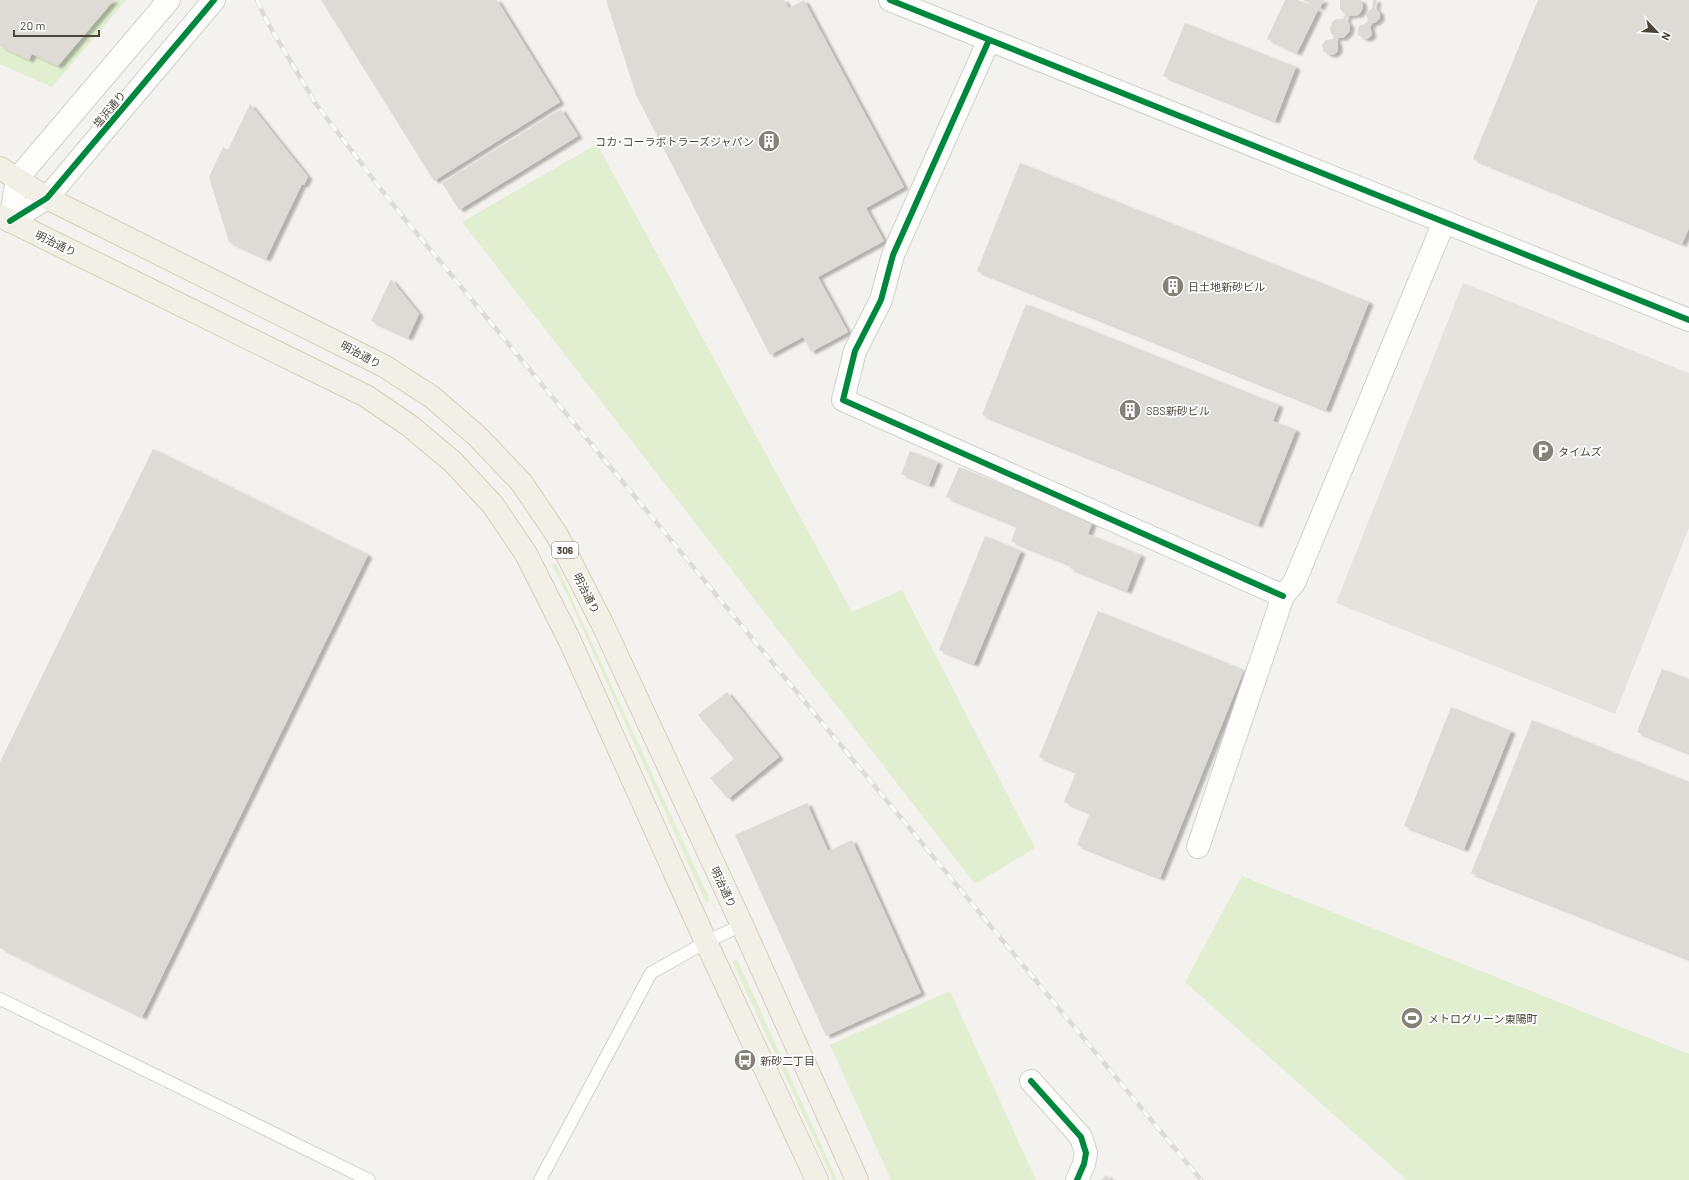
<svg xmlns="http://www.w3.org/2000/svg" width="1689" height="1180" font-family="Barlow,'Noto Sans JP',sans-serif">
<defs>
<filter id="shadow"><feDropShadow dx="4.5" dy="2.5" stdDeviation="1" flood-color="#0004"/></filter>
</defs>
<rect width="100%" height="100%" fill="#f4f2ee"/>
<!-- green -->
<g fill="#e1eecf">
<polygon points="0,0 126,0 52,87 0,64"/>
<polygon points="597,144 852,612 902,590 1035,848 975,884 462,222"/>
<polygon points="556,564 709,898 709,902 705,901 570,601 552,565"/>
<polygon points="1242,876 1689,1054 1689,1180 1407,1180 1185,982"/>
<polygon points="734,960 738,961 837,1180 833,1180 733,963"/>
<polygon points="950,991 1036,1180 891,1180 830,1045"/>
</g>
<!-- parking -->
<polygon fill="#e6e3df" points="1463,283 1689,373 1689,528 1615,714 1336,603"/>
<!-- building -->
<g fill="#dedbd6" filter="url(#shadow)">
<polygon points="0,0 114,0 58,66 32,54 29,60 0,46"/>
<polygon points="321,0 497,0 560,102 434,181"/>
<polygon points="606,0 784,0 789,8 804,0 904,187 866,208 884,241 818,277 848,332 811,352 803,337 770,355 636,95"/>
<polygon points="1285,0 1298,0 1318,10 1297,53 1267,39"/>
<polygon points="1303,0 1324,0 1320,8"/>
<polygon points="1340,0 1361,0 1363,6 1362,10 1358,15 1348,16 1346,20 1350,25 1349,32 1343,38 1337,38 1336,41 1338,44 1338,50 1335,54 1329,55 1323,51 1322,45 1326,40 1333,39 1334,36 1331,33 1330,29 1332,22 1336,19 1343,19 1345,15 1340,9"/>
<polygon points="1373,0 1377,0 1375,8 1380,13 1380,18 1375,23 1372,23 1370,26 1372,35 1369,38 1364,39 1358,35 1358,29 1360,25 1365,24 1368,20 1366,14 1372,8"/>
<polygon points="1538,0 1689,0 1689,228 1682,244 1473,159"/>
<polygon points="1185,23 1296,67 1275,121 1163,76"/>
<polygon points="250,104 308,177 304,185 302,184 266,259 229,242 209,177 223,147 228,150"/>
<polygon points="561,109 578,136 459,210 442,183"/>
<polygon points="1020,163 1369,302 1326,410 977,271"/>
<polygon points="391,279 419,314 408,338 371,321"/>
<polygon points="1026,304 1279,405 1273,421 1296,430 1258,525 982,415"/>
<polygon points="153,449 368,555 142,1017 0,948 0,762"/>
<polygon points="910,451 938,462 929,485 901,474"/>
<polygon points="959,467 1093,521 1088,534 1141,555 1127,591 1070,568 1071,565 1011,541 1017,526 946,497"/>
<polygon points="985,536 1021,551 974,664 939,650"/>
<polygon points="1098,611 1244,670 1160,878 1077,845 1090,813 1064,802 1076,772 1039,757"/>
<polygon points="1662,669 1689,679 1689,753 1637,732"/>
<polygon points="727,692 779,757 728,799 710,778 734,759 698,715"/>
<polygon points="1451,707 1511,731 1464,849 1404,826"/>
<polygon points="1532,720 1689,782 1689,959 1471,873"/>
<polygon points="807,803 828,851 852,840 921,993 826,1036 735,835"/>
<polygon points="1106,1175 1111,1180 1101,1180"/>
</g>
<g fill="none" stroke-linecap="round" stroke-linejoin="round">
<!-- service casing -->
<g stroke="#d2d0cb" stroke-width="14">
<g id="service">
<polyline points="0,999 369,1180"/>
<polyline points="540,1180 651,973 706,942 742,925"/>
</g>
</g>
<!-- minor casing -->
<g stroke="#d2d0cb" stroke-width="24">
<g id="minor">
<polyline points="989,40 893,255 881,300 855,351 843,400 1283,596"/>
<polyline points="1198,847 1283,596 1294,583 1444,222"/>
<polyline points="1031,1081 1081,1137 1086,1153 1084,1164 1077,1180"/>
</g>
</g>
<!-- tertiary casing -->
<g stroke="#d2d0cb" stroke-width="24">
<g id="tertiary">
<polyline points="890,0 1689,320"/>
<polyline points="10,221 47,198 214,0"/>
<polyline points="10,221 17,179 169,0"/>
</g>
</g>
<!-- primary casing -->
<g stroke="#d6cebb" stroke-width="24">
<g id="primary">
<polyline points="0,168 47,198 384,366 432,397 477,436 521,482 557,535 602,623 742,925 857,1180"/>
<polyline points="0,216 366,396 410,426 453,462 493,505 526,554 569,639 706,942 817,1180"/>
</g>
</g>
<!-- service -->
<use href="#service" stroke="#fdfdfc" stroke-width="12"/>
<!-- minor -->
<use href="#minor" stroke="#fdfdfc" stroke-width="22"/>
<!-- tertiary -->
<use href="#tertiary" stroke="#fdfdfc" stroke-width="22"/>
<!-- primary -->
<use href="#primary" stroke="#f2efe6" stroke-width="22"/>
<!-- rail casing -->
<g stroke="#dbdbda" stroke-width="4.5">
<polyline id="rail" points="257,0 266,20 316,104 390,201 1201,1180"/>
</g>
<!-- rail -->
<use href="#rail" stroke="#fff" stroke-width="3" stroke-dasharray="9" stroke-linecap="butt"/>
<!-- cycleway casing -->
<g stroke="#fff" stroke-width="8">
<g id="cycleway">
<polyline points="890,0 1689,320"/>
<polyline points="989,40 893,255 881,300 855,351 843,400 1283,596"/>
<polyline points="10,221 47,198 214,0"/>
<polyline points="1031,1081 1081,1137 1086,1153 1084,1164 1077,1180"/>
</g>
</g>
<!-- cycleway -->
<use href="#cycleway" stroke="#00873e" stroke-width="6"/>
</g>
<!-- icons -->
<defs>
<g id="building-disc" transform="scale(1.15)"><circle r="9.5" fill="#868178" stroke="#fff"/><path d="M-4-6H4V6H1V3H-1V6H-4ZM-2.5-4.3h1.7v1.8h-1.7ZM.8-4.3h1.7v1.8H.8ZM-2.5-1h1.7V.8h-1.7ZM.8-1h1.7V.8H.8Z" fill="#fff"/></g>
<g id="parking-disc" transform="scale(1.15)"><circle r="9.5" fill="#868178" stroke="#fff"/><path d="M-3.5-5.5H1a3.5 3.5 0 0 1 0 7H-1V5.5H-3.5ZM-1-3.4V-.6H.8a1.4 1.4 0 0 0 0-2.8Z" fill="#fff"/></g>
<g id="stadium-disc" transform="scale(1.15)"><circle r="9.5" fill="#868178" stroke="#fff"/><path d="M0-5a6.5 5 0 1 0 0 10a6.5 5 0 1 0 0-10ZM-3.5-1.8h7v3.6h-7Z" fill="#fff"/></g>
<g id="bus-disc" transform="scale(1.15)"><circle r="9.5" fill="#868178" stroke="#fff"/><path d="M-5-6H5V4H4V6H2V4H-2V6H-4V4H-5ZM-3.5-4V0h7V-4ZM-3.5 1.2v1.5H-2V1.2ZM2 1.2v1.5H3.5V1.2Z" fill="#fff"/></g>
</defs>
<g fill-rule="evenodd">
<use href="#building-disc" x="769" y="141"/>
<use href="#building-disc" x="1173" y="286"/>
<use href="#building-disc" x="1130" y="410"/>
<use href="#parking-disc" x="1543" y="451"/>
<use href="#stadium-disc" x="1412" y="1018"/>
<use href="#bus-disc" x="745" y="1060"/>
</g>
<g text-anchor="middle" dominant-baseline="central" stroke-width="3.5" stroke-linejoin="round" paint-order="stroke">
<!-- shield labels -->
<rect fill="#fff" stroke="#817c74" stroke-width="1" x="552" y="542" width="26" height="16" rx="3"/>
<g font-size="10" font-weight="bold" fill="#4b4439">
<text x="565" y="550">306</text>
</g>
<!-- street labels -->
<g font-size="11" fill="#4b4439" stroke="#fff">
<text transform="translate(109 109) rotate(-50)">塩浜通り</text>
<text transform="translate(56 243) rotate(26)">明治通り</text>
<text transform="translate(361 354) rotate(28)">明治通り</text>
<text transform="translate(587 593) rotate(63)">明治通り</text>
<text transform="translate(724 887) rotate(65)">明治通り</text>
</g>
<!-- poi labels -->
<g font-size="11" fill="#4b4439" stroke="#fff" text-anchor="start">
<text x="754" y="141" text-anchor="end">コカ･コーラボトラーズジャパン</text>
<text x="1188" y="286">日土地新砂ビル</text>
<text x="1146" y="410">SBS新砂ビル</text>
<text x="1558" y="451">タイムズ</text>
<text x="1428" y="1018">メトログリーン東陽町</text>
<text x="760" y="1060">新砂二丁目</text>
</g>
</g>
<!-- north arrow -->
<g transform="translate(1657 32) rotate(115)" stroke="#ffffff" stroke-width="3" paint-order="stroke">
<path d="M0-3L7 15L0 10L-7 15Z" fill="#4b4439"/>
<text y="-6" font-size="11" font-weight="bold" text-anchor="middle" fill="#4b4439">N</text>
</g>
<!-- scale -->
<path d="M14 30v6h85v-6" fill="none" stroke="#4b4439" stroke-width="2"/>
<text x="20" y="30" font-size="12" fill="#4b4439" stroke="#ffffff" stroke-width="3" paint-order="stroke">20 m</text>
</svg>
